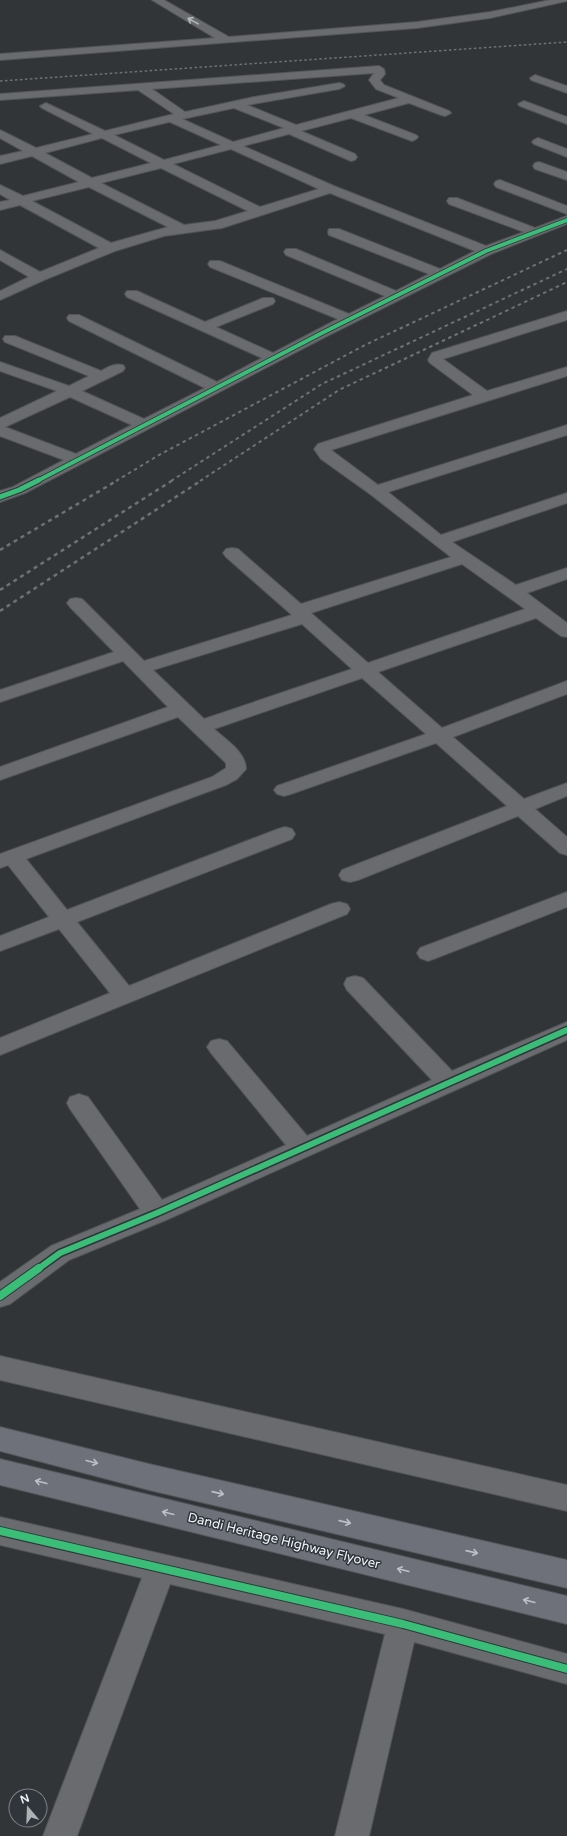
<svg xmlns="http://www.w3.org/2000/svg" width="567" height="1836" font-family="'Varela Round',sans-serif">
<rect width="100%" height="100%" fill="#323538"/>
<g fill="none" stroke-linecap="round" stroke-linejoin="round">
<!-- minor casing -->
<g stroke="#525458" stroke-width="2">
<g id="minor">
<polygon points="152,0 164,0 229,37 417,22 490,12 550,0 567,0 567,1 490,18 417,28 0,60 0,54 215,38"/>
<path d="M379,66L384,69L385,74L380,80L384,85L449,111L451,113L445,116L441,115L409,103L364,115L416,135L418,137L416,139L412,141L351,118L301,131L355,154L357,157L355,160L351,161L289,134L243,146L334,186L486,246L524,232L449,204L447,201L449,198H457L535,228L567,216V224L491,254L327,336L25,493L0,502V491L13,487L64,460L0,436V418L57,391L0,371V362L69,386L89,376L5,342L3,339L5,336H15L101,371C108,367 115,363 123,365L125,368L123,371L82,391L144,419L205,388L69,321L67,318L69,315H79L217,382L262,358L127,297L125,294L127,291H137L205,322L263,298H273L275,301L273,304L216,327L273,353L338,319L210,267L208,264L210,261H220L349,314L385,296L286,255L284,252L286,249H296L396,291L429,274L329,235L328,232L329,229H339L440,269L475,251L330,193L222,228L164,236L115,251L44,280L0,300V291L29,277L0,260V250L40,272L99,248L20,205L0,210V202L10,200L0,194V185L23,196L79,182L32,156L0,164V156L23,151L0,138V130L36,148L93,134L42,108L40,106L46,103L105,131L174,114L138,90L0,100V94ZM374,73L369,80L376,89L399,98L296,125L247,105L339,89L345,86L343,84L339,83L254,97L185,112L152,89ZM234,108L284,128L233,142L182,119ZM169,122H170L221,145L164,160L114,135ZM102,138L151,163L92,178L45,153ZM231,149L319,189L260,207L173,164ZM161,168L248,211L215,221L184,225L101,183ZM89,187L168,227L111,243L32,201ZM70,397L132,425L76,454L5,427Z"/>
<polygon points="535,75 567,86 567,93 531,80 530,78"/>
<polygon points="524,101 567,117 567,124 520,106 518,104"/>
<polygon points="538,138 567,149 567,157 534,144 532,142 534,140"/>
<polygon points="539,162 567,172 567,180 535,169 533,166 535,163"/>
<polygon points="500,180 567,206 567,214 496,187 494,184 496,181"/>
<path d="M567,311V320L443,359L487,391L567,367V376L331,450L378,485L567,425V435L388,492L441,535L567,493V503L452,542L516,585L567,568V579L527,593L567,623V637L561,636L536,618L378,672L442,728L567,681V694L453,737L524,799L567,783V796L535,809L567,837V855L560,853L518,816L358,880L350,882L342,880L339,875L342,870L507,806L436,743L291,794L284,796L277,794L274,790L277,786L426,734L362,678L214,729C225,739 246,752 246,769L237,779L226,785L26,859L67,910L278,829L285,827L292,829L295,834L292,839L77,922L129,986L331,904L339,902L347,904L350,909L347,914L0,1055V1038L110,993L59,929L0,951V936L49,917L8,865L0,868V854L212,777L226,768V763L178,717L0,780V767L168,707L123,661L0,702V690L114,652L70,607L67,603L70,599L76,598L82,599L144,661L292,615L226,557L223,553L226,549L232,548L238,549L301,604L451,557L370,494L321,459L314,449L318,444L473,395L430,363L428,360L432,353ZM462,564L525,609L368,663L311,613ZM302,624L352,669L204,719L153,670Z"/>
<polygon points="567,892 567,907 436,958 428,961 420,958 417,953 420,948"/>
<polygon points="355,976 363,978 452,1071 567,1022 567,1040 166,1220 69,1260 10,1304 0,1307 0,1282 51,1246 140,1209 70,1109 67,1103 70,1097 79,1094 88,1097 162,1200 286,1145 211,1053 207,1047 211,1041 219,1039 227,1041 307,1136 432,1080 347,990 344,984 347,978"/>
<polygon points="0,1356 567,1485 567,1511 0,1380"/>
<polygon points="0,1517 403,1609 567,1654 567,1684 414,1642 369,1836 335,1836 385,1634 170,1584 77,1836 43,1836 142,1578 0,1545"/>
</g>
</g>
<!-- primary casing -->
<g stroke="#525458" stroke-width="2">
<g id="primary">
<polygon points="0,1427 149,1464 567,1560 567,1588 149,1490 0,1451"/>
<polygon points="0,1459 567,1596 567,1624 0,1485"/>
</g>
</g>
<!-- minor -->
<use href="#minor" fill="#696b6e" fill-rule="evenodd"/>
<!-- primary -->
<use href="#primary" fill="#6e7179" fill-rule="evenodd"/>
<!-- rail-far2 -->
<polyline stroke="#6f7174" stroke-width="1.5" stroke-dasharray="2.5 2.5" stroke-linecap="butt" points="0,81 567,42"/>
<!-- rail-far1 -->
<g stroke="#6f7174" stroke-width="2" stroke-dasharray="3.5 3.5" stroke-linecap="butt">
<polyline points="116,481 159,455 365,345 567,250"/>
<polyline points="171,481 322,384 567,269"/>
<polyline points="200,481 339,390 567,282"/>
</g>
<!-- rail -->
<g stroke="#6f7174" stroke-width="2.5" stroke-dasharray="4 4" stroke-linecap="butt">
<polyline points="0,550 118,480"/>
<polyline points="0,590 173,480"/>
<polyline points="0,611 202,480"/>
</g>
<!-- cycleway-far3 casing -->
<g stroke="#2f353b" stroke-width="5.5">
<polyline id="cycleway-far3" points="37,481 322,333 486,251 567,220"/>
</g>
<!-- cycleway-far2 casing -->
<g stroke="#2f353b" stroke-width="7">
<polyline id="cycleway-far2" points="0,497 19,490 39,480"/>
</g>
<!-- cycleway-far1 casing -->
<g stroke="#2f353b" stroke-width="9">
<polyline id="cycleway-far1" points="38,1269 60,1253 157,1213 567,1030"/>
</g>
<!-- cycleway casing -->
<g stroke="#2f353b" stroke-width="10">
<g id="cycleway">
<polyline points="0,1296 39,1268"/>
<polyline points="0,1531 403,1624 567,1669"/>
</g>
</g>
<!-- cycleway-far3 -->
<use href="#cycleway-far3" stroke="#3abd76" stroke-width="4"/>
<!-- cycleway-far2 -->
<use href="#cycleway-far2" stroke="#3abd76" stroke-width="5"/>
<!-- cycleway-far1 -->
<use href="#cycleway-far1" stroke="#3abd76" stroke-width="6"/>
<!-- cycleway -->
<use href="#cycleway" stroke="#3abd76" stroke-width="8"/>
</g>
<!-- one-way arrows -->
<defs><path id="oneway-shaft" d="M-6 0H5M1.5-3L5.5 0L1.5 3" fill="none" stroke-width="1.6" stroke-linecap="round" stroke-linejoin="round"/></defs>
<use stroke="#b4b7ba" href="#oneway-shaft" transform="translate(193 21) rotate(-151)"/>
<g stroke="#bdc0c6">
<use href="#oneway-shaft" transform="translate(92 1462) rotate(14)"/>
<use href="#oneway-shaft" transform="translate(41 1482) rotate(-166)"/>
<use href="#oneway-shaft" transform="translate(218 1493) rotate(13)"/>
<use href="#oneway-shaft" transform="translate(168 1513) rotate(-166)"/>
<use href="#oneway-shaft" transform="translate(345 1522) rotate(13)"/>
<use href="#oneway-shaft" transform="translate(472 1552) rotate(13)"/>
<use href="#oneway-shaft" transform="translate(403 1570) rotate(-166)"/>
<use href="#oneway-shaft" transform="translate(529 1601) rotate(-166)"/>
</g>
<g text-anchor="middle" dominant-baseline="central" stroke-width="3" stroke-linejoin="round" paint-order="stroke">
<!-- near-street labels -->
<g font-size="13" fill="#f1f5f9" stroke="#2f353b">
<text transform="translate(284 1541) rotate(14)">Dandi Heritage Highway Flyover</text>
</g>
</g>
<!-- north arrow -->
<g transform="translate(28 1808) rotate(341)"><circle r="19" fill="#2f353b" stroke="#7d8287"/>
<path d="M0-3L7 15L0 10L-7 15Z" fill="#aeb2b5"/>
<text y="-6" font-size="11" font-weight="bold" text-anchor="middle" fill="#f1f5f9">N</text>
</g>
</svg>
